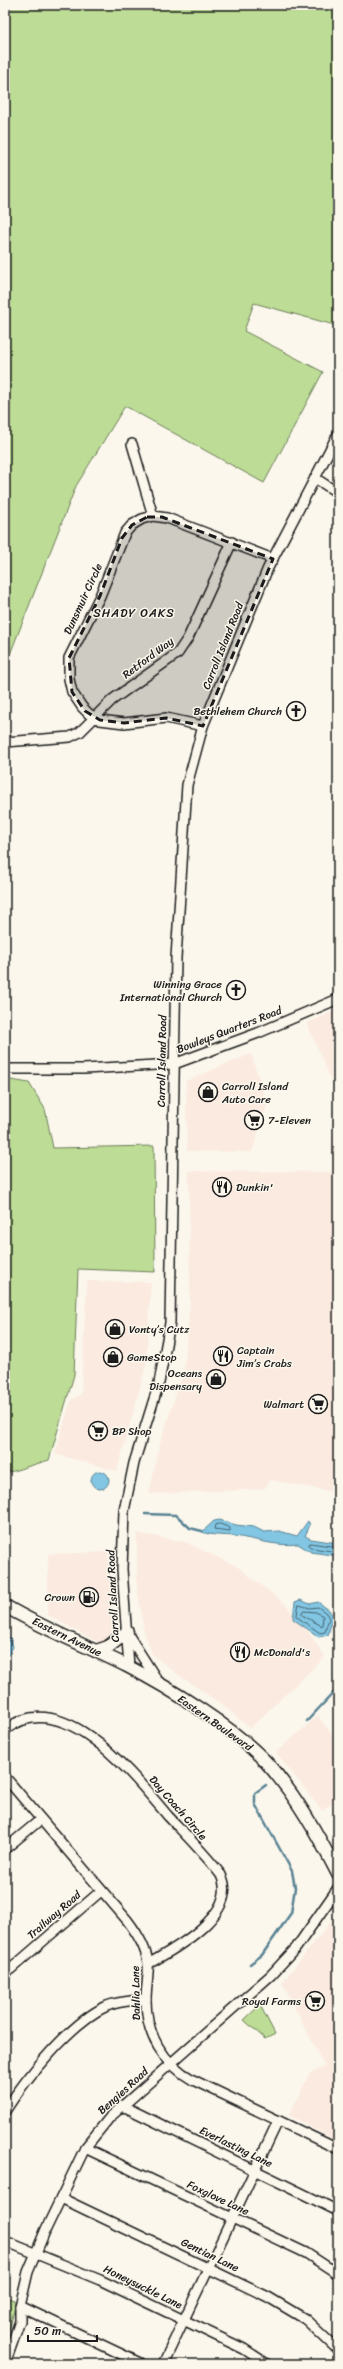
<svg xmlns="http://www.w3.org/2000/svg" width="343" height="2369" font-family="Sriracha,sans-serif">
<rect width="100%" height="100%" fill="#fbf7ec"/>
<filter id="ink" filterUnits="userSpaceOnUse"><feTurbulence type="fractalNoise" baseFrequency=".025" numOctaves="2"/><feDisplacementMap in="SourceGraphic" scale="8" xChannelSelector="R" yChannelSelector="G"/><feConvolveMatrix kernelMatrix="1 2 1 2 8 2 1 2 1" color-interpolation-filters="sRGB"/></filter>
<g filter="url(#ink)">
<!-- built -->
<g fill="#fbeae0">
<polygon points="338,1010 338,1097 307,1023"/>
<polygon points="251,1054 267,1105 252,1152 187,1151 186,1081"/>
<polygon points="338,1099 338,1155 331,1154"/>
<polygon points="189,1171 338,1172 338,1493 271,1480 264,1489 149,1494 160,1444 184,1370 190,1302"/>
<polygon points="87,1281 151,1282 146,1366 117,1471 55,1454 71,1400 81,1394"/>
<polygon points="137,1533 185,1542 238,1567 286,1605 307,1630 325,1657 250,1728 220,1703 177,1674 152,1654 144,1631 137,1586"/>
<polygon points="108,1552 114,1630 103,1645 48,1615 48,1554"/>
<polygon points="318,1716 338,1743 338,1799 322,1811 276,1752"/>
<polygon points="338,1913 338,2142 289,2115 310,2073 325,2067 282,1983"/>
</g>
<!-- green -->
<g fill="#bddd96" stroke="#6c7c59">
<polygon points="5,5 332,5 338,16 338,326 254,303 244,331 323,372 264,483 125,406 76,486 5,667"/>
<polygon points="5,1079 29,1083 45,1109 53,1148 154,1146 155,1272 78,1269 74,1375 49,1460 10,1472 5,1469"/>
<polygon points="260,2005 275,2034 265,2039 244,2020"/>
<polygon points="5,2297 14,2300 15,2307 5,2346"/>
</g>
<!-- water -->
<g fill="#82c6e3" stroke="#598293">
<circle cx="100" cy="1480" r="9"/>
<path d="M220,1520L236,1525L254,1527L264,1532L279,1531L297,1536L308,1521L310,1525L305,1536L311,1539L338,1543V1556L311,1552L298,1544C276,1547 256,1539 234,1536C224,1535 212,1536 202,1532L214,1521Z"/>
<polygon points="300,1600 310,1604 318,1602 329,1610 333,1616 328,1635 319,1637 293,1619 295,1602"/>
<polygon points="5,1633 11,1639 13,1647 5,1661"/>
</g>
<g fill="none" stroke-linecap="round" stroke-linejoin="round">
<!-- shore -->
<g stroke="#45606c" stroke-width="1">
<polygon points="220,1524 230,1528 230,1531 214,1529 215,1525"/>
<polyline points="338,1547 310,1543 308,1545 312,1548 338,1552"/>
<polygon points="299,1605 310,1608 318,1607 326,1613 329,1618 325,1632 320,1633 297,1617"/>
<polygon points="304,1611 316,1612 323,1616 322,1626 302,1615"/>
</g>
<!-- stream -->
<g stroke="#598293" stroke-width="2.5">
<polyline points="145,1514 176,1515 190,1528 202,1531"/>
<polyline points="307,1721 338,1688"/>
<polyline points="250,1964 262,1955 291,1913 295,1888 292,1871 255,1804 255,1793 266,1785"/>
</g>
<!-- minor casing -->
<g stroke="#1c1c1c" stroke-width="12">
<g id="minor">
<polyline points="132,444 153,516"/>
<polyline points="315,478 338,493"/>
<polyline points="203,726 166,718 124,723 100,720 89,714 82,707 72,692 69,679 69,658 100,596 125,533 132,525 142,519 153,516 167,518 273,559"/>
<polyline points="5,742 70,737 80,732 112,700 178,653 188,638 232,542"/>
<polyline points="5,1069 84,1069 174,1064 258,1033 338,999"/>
<polyline points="127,1633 159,1683"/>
<polyline points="129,1667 122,1569 124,1511 134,1463 159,1383 170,1323 176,958 187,785 203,726 268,568 338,434"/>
<path d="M5,1730C63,1684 134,1776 168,1816C186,1835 205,1854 221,1875C240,1913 175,1949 148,1964"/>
<path d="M5,1777L127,1920C137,1933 146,1947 148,1963C149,1975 146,1988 146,2000C146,2035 163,2063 193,2080L338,2149"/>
<polyline points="5,1849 40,1820"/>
<polyline points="5,1974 101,1891"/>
<polyline points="123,2106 338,2211"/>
<path d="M5,2111C26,2078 71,2022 107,2006C119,2001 133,2001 146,1999"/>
<polyline points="85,2148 306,2253 338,2274"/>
<polyline points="61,2198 268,2297 305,2319 338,2350"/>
<polyline points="5,2241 100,2280 244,2349 267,2364"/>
<polyline points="20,2306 142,2364"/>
<polyline points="5,2364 20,2321 20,2306 28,2272 46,2229 85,2148 110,2117 271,1975 296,1948 338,1888"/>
<polyline points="163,2364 278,2121"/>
</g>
</g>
<!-- major casing -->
<g stroke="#1c1c1c" stroke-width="15">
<g id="major">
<path d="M5,1606C44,1629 87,1646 127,1666C170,1688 234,1728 266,1762C296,1795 318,1835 338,1874"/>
<polyline points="96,1651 108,1647 127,1632"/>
</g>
</g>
<!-- minor -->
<use href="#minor" stroke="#fbf7ec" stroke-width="9"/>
<!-- major -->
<use href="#major" stroke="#fbf7ec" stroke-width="12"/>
</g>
</g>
<!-- marked area -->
<path fill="#1c1c1c" fill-opacity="0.2" stroke="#1c1c1c" stroke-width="3" stroke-dasharray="8 5" stroke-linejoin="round" d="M147,517H162L273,559L203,726L166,718L124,723L100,720L85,711L72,692L69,658L100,596L122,538L132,525Z"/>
<!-- icons -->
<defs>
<g id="church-ring" transform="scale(1)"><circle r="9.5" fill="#fbf7ec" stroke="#1c1c1c" stroke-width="1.5"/><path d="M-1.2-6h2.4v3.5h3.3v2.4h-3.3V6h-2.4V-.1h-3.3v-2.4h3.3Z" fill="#1c1c1c"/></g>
<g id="shop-ring" transform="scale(1)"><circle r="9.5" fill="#fbf7ec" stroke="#1c1c1c" stroke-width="1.5"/><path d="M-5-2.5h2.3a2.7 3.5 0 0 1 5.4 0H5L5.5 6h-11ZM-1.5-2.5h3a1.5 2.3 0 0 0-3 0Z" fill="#1c1c1c"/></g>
<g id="supermarket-ring" transform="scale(1)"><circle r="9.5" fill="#fbf7ec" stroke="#1c1c1c" stroke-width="1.5"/><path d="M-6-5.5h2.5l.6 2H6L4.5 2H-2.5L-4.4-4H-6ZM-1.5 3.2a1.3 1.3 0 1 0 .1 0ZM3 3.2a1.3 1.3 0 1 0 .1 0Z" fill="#1c1c1c"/></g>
<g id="restaurant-ring" transform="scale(1)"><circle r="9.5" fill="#fbf7ec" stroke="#1c1c1c" stroke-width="1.5"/><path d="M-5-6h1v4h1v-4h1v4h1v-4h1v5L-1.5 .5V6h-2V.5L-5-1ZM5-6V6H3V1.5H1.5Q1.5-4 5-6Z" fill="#1c1c1c"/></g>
<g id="fuel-ring" transform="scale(1)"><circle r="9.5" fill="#fbf7ec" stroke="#1c1c1c" stroke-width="1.5"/><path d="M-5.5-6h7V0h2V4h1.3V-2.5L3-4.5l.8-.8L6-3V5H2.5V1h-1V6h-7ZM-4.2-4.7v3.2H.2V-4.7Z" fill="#1c1c1c"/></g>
</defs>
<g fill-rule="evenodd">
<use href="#church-ring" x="296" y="711"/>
<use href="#church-ring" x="236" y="990"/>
<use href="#shop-ring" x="208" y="1092"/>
<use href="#supermarket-ring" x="254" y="1120"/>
<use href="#restaurant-ring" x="222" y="1187"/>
<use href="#shop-ring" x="115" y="1329"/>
<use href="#restaurant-ring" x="223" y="1356"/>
<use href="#shop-ring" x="113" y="1357"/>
<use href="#shop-ring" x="216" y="1379"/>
<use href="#supermarket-ring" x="318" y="1404"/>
<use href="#supermarket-ring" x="98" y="1431"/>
<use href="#fuel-ring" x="89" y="1597"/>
<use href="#restaurant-ring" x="240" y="1652"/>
<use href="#supermarket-ring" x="315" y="2001"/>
</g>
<g text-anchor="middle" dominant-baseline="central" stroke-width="3" stroke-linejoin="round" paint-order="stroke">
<!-- street labels -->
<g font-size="11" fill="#1c1c1c" stroke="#fbf7ec">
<text transform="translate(83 599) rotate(-65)">Dunsmuir Circle</text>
<text transform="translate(223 646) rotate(-68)">Carroll Island Road</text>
<text transform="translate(148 658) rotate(-37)">Retford Way</text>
<text transform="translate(229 1030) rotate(-21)">Bowleys Quarters Road</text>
<text transform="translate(162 1061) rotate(-89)">Carroll Island Road</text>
<text transform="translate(113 1596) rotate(-93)">Carroll Island Road</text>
<text transform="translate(67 1637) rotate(26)">Eastern Avenue</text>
<text transform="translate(215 1723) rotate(35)">Eastern Boulevard</text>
<text transform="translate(178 1808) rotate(49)">Day Coach Circle</text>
<text transform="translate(54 1915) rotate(-41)">Trailway Road</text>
<text transform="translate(136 1993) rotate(-91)">Dahlia Lane</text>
<text transform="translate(123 2091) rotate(-42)">Bengies Road</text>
<text transform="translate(236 2147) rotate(26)">Everlasting Lane</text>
<text transform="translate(218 2198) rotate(25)">Foxglove Lane</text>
<text transform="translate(210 2255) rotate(26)">Gentian Lane</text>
<text transform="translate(143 2287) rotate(26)">Honeysuckle Lane</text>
</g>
<!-- poi labels -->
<g font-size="11" fill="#1c1c1c" stroke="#fbf7ec" text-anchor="start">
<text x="282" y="711" text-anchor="end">Bethlehem Church</text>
<text x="222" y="984" text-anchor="end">Winning Grace<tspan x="222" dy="13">International Church</tspan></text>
<text x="222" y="1086">Carroll Island<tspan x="222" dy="13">Auto Care</tspan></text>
<text x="268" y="1120">7-Eleven</text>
<text x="236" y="1187">Dunkin'</text>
<text x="129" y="1329">Vonty’s Cutz</text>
<text x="237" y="1350">Captain<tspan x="237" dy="13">Jim’s Crabs</tspan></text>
<text x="127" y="1357">GameStop</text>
<text x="202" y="1373" text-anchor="end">Oceans<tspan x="202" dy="13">Dispensary</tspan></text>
<text x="304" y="1404" text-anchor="end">Walmart</text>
<text x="112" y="1431">BP Shop</text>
<text x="75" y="1597" text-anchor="end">Crown</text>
<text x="254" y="1652">McDonald's</text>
<text x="301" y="2001" text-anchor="end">Royal Farms</text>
</g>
<!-- neighbourhood labels -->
<g font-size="12" letter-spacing="1" fill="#1c1c1c" stroke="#fbf7ec">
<text x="134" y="613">SHADY OAKS</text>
</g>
</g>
<!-- margin -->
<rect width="343" height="2369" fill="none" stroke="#fbf7ec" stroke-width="20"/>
<rect x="10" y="10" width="323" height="2349" fill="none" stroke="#1c1c1c" stroke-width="1.5" filter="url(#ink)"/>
<!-- scale -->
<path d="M28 2335v6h69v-6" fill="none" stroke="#1c1c1c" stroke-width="2"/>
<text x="34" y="2335" font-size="12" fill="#1c1c1c" stroke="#fbf7ec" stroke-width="3" paint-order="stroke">50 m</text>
</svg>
